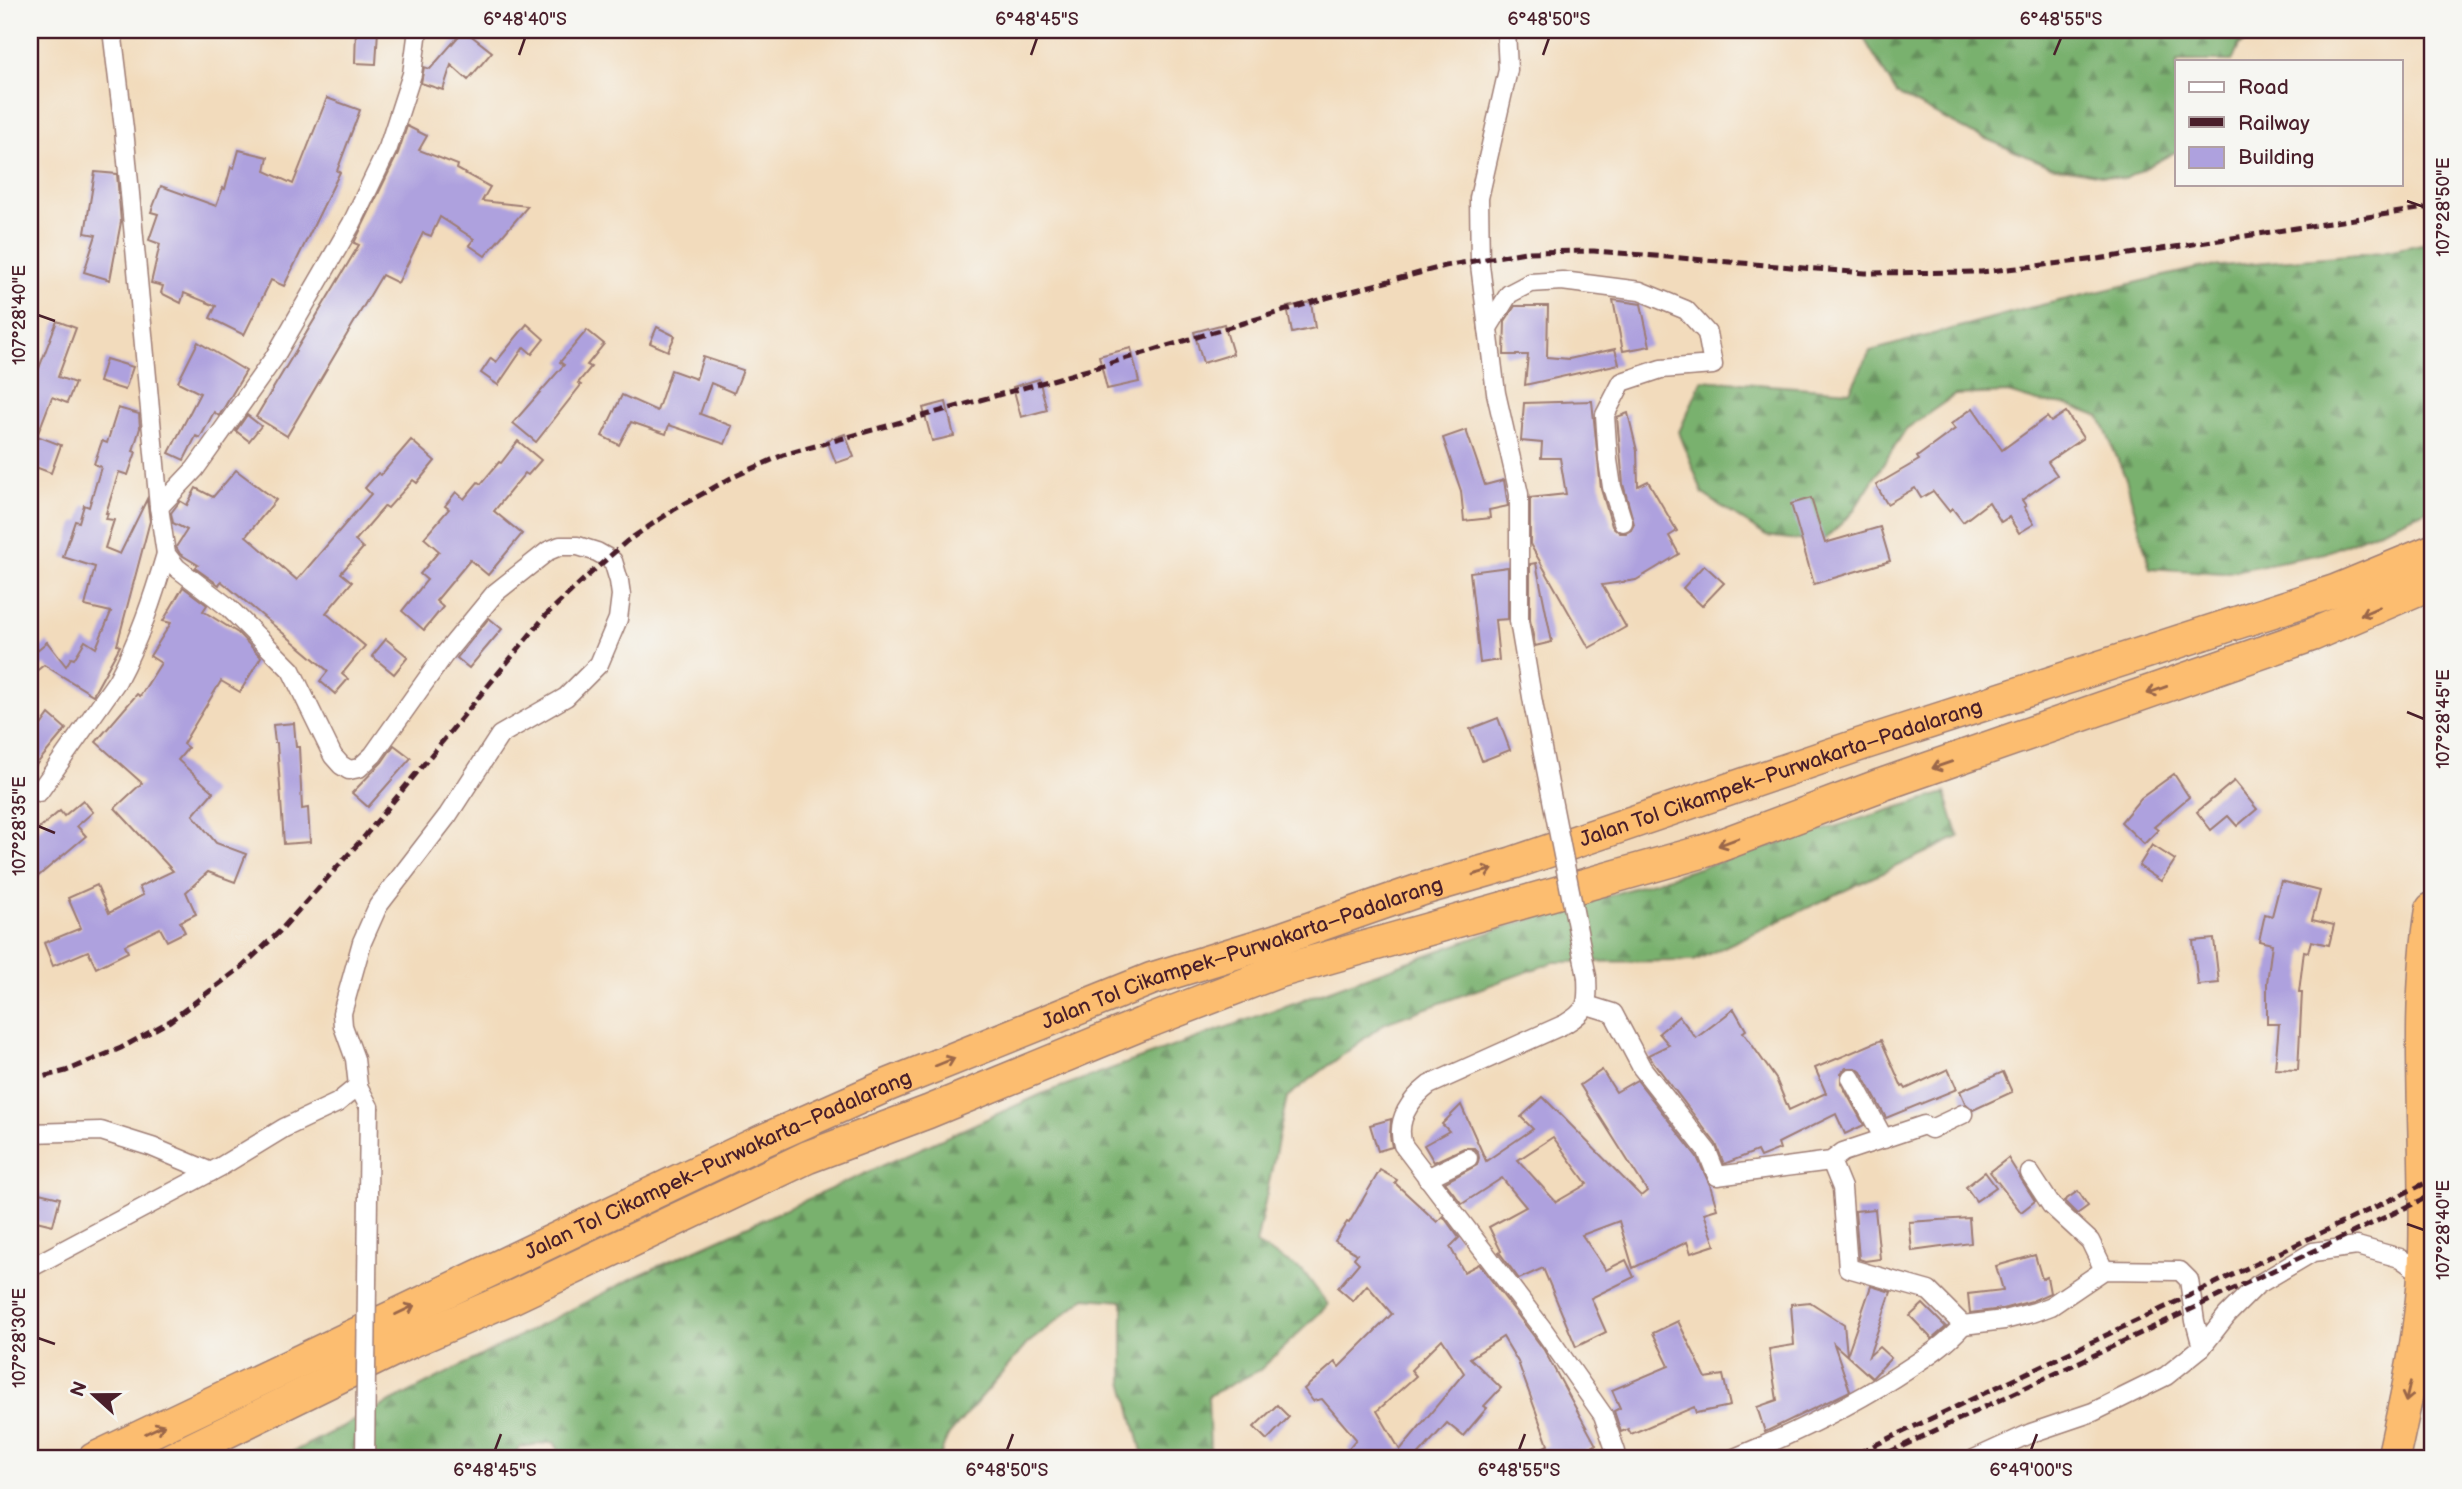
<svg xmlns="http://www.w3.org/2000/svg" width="2462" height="1489" font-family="'Balsamiq Sans',sans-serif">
<defs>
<pattern id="forest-firs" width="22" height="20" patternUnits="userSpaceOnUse" patternTransform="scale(1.75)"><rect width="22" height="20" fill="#79b16e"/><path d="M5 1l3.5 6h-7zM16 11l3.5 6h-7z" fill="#658f5b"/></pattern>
</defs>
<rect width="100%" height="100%" fill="#f6f6f2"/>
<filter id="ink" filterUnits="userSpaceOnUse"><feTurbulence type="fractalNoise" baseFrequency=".0143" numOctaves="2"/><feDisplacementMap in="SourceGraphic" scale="14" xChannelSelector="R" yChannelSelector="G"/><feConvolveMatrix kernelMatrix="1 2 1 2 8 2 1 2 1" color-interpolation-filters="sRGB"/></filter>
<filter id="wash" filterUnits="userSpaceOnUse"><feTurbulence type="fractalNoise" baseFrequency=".00686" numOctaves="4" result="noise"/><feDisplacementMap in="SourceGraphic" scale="28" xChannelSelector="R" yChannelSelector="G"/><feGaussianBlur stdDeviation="1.57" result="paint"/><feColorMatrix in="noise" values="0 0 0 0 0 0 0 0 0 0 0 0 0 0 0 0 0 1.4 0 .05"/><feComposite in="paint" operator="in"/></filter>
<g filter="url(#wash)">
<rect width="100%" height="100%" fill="#f2dbbc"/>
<!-- forest -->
<g fill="url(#forest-firs)" stroke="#62684c" stroke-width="2">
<polygon points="1859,30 2262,30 2239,46 2232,61 2177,61 2177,151 2125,179 2050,166 1972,133 1897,94"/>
<polygon points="2432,242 2432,508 2325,553 2223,573 2150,568 2126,479 2100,417 2068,405 2038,402 2008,393 1955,395 1906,429 1851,514 1821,543 1766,536 1703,494 1679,432 1702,380 1850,391 1870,351 2029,308 2198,268 2382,252"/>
<polygon points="1945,793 1959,837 1694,961 1554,962 1385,1023 1287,1097 1256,1244 1303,1271 1328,1305 1260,1370 1208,1396 1210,1449 1223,1459 1144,1459 1123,1381 1123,1301 1085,1298 1027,1344 947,1437 939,1459 564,1459 554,1442 520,1447 512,1459 279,1459 639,1275 1044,1093 1502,928"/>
</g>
<g id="blocks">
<!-- building -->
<g fill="#aea1de" fill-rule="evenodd">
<polygon points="356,30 378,30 376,64 355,63"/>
<polygon points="464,30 492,52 468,80 451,65 443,90 421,83 424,67 430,69"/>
<polygon points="327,98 360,110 337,171 340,172 284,286 271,280 244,335 210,318 216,306 184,293 181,303 161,293 163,286 151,283 160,244 149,240 158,214 151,212 161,186 216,206 223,188 225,189 231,167 234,168 239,150 268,157 265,171 293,184"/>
<polygon points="407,126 427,136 419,150 458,165 457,169 490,187 482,201 528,206 485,256 469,245 474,239 440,217 431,236 423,233 398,283 382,275 287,436 256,417 359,245 354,243 398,153"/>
<polygon points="95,172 117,174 121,222 110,280 84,272 96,235 85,233"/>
<polygon points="1613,300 1641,304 1650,346 1623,351"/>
<polygon points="1311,302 1315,328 1292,333 1287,307"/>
<polygon points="1515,306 1548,306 1547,357 1569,359 1615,349 1619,364 1525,385 1528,355 1504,355 1505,321"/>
<polygon points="57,321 76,328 58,377 75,383 67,403 52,397 37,436 61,445 51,473 30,465 30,373 36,376"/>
<polygon points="527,324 544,339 532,354 524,347 498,385 481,373 491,358 496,362"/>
<polygon points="1224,324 1233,354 1203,363 1194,332"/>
<polygon points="657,327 675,336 668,351 650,343"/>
<polygon points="587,330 604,344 587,365 591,367 578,383 581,385 536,442 513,423 564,365 560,362"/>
<polygon points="198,342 246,371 219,416 214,412 200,438 196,436 184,460 169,453 200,393 178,382"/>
<polygon points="1131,348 1139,382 1107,389 1099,356"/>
<polygon points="703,357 743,370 734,393 711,383 700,414 732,426 725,444 669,425 666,434 631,422 619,445 602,436 622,395 657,411 671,370 696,379"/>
<polygon points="106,359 133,367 125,390 99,382"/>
<polygon points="1039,379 1047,410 1021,417 1013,387"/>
<polygon points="1592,401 1601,489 1612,526 1620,533 1626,533 1631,530 1634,524 1623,484 1617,417 1628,413 1637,451 1638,486 1648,481 1677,531 1669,536 1679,554 1636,580 1602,585 1626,627 1589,648 1530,544 1530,498 1566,494 1560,458 1541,458 1542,443 1521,441 1524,403"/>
<polygon points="946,402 954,436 932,441 923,408"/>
<polygon points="118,408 139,414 140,428 133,451 136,452 128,475 119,472 106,513 108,513 106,519 114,520 105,548 120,554 147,499 150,521 117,645 120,646 93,695 44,665 30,676 30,656 47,642 66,666 71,658 74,659 85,641 96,648 111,612 85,606 95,567 63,557 75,521 79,522 84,505 89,507 101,467 94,464 102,441 107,443"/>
<polygon points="1973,408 2002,450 2047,417 2051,422 2066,412 2083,438 2048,462 2057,475 2022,500 2026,506 2024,507 2034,524 2019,533 2009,517 2001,522 1989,502 1963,522 1952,508 1949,511 1933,491 1921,498 1915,488 1887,504 1876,485 1919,460 1917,457 1955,429 1951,424"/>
<polygon points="247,415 261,426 249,441 236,431"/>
<polygon points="1466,430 1485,485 1504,480 1508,506 1489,510 1490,518 1464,521 1461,491 1443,438"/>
<polygon points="845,434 854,457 836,463 827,440"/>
<polygon points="411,440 435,461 417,483 413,480 388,508 385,506 355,541 363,548 341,573 352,582 326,613 365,646 342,674 348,679 335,694 320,681 328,671 221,581 219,585 195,568 198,565 180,554 176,547 187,530 173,523 171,513 180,501 187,505 196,488 213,497 236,470 276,500 246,536 297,580 371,494 365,488 378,473 381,475"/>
<polygon points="518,441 541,460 528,475 525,473 494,511 522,534 488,575 470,560 436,601 443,607 424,630 402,611 427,580 420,574 439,551 424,538 449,509 445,506 456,492 464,499 478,482 481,484 499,462 501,463"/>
<polygon points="1811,498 1825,543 1880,527 1890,561 1814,584 1791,504"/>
<polygon points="1536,563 1552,642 1535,646 1530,620 1530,564"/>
<polygon points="1704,565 1724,583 1702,606 1683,588"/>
<polygon points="1508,567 1508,619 1495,620 1499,660 1480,663 1470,572"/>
<polygon points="183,587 207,605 203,611 238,633 261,657 240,692 221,681 183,744 188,748 178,760 213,792 193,815 216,843 246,854 235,882 208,872 186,892 196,914 180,922 185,932 167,941 160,928 125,945 128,952 96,968 88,951 53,966 44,943 81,928 68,898 97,885 109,913 143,895 139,887 173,871 115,808 142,783 96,742 137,694 140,696 161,663 150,656 171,623 163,621"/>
<polygon points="489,618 502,629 469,668 457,658"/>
<polygon points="386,639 408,657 394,674 372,656"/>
<polygon points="49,714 66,729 30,772 30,741"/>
<polygon points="1498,718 1510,750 1482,761 1470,729"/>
<polygon points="294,723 296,747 299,747 302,809 308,808 310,842 284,844 277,743 275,743 273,725"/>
<polygon points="394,745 411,758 368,807 352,793 382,762"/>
<polygon points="2174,774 2189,797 2154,827 2158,830 2144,844 2121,822 2141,798"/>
<polygon points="2234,781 2257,809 2237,826 2228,816 2211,830 2197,812"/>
<polygon points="83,800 93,812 77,826 86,836 30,883 30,836 60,811 64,816"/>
<polygon points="2152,845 2175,860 2161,881 2139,866"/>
<polygon points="2281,881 2320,891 2312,920 2334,925 2329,945 2311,941 2308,952 2304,951 2299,992 2302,992 2298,1070 2275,1069 2279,1024 2267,1024 2267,983 2272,944 2259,941 2265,914 2272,916"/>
<polygon points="2214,939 2219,983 2198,985 2193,941"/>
<polygon points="1734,1009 1746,1030 1743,1032 1776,1079 1789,1110 1826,1093 1815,1068 1881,1040 1902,1087 1904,1086 1906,1089 1948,1069 1957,1089 1886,1118 1861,1072 1856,1068 1846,1068 1841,1073 1841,1083 1864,1125 1845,1134 1836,1114 1778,1143 1780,1149 1760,1157 1757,1151 1724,1164 1716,1144 1648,1055 1669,1045 1659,1033 1679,1016 1696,1038"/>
<path d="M1602,1070L1616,1092L1637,1080L1697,1157L1710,1185L1717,1209L1704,1213L1715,1245L1691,1253L1687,1242L1633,1268L1619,1221L1582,1235L1606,1270L1626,1260L1634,1277L1591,1298L1606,1332L1576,1347L1543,1268L1519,1279L1499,1252L1501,1251L1489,1227L1526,1207L1502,1178L1462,1204L1445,1182L1477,1165L1479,1158L1478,1152L1474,1148H1464L1434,1162L1424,1145L1449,1131L1442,1124L1461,1105L1486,1161L1533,1129L1521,1117L1543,1097L1641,1196L1647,1191L1580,1085ZM1553,1137L1587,1184L1556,1202L1518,1160Z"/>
<polygon points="2003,1072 2012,1092 1973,1110 1965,1103 1960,1091"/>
<polygon points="1391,1119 1390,1136 1392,1147 1378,1151 1370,1125"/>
<polygon points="2008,1158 2035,1201 2021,1212 1990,1172"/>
<path d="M1380,1170L1397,1180L1395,1183L1437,1222L1443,1216L1459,1238L1450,1247L1464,1272L1479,1264L1533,1335L1544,1350L1596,1445L1574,1457L1576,1459H1521L1548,1445L1518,1362L1503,1337L1470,1358L1501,1388L1484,1406L1487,1408L1463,1436L1447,1423L1415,1459H1355L1348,1449L1356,1439L1322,1399L1313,1401L1304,1389L1335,1362L1339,1367L1392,1314L1367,1285L1353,1301L1338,1288L1359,1263L1354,1258L1357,1254L1335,1241L1347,1222L1349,1223ZM1442,1339L1464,1373L1400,1450L1377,1411L1416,1376L1411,1370Z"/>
<polygon points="1985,1172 1996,1187 1976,1201 1966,1187"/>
<polygon points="2078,1191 2088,1206 2077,1214 2064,1201"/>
<polygon points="39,1193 60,1198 53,1225 32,1220"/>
<polygon points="1875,1209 1880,1259 1865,1261 1859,1259 1855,1211"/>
<polygon points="1969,1218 1971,1243 1912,1251 1909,1222"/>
<polygon points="2035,1255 2042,1279 2047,1277 2050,1293 2032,1301 2002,1309 1970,1313 1968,1294 2003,1290 1996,1266"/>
<polygon points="1871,1286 1891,1292 1869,1356 1879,1347 1891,1358 1872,1378 1834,1344 1850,1391 1765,1432 1757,1407 1777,1400 1769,1349 1794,1345 1791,1304 1810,1302 1844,1324 1847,1355"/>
<polygon points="1923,1304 1946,1327 1932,1339 1910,1316"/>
<polygon points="1678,1321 1706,1378 1723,1375 1730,1406 1696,1413 1694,1407 1631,1434 1628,1429 1621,1432 1614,1411 1620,1408 1612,1390 1669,1366 1653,1333"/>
<polygon points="1277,1405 1289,1417 1267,1440 1254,1427"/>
</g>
</g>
</g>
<g filter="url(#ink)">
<use href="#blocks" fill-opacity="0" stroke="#9e7d74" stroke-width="2"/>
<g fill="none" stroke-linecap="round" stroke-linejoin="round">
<!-- street casing -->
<g stroke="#9e7d74" stroke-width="21">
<g id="street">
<polyline points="112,30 124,129 159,507 166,554 177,568 228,607 291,670 333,756 341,765 349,770 359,768 373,755 444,655 495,593 548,551 560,546 578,546 597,552 613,561 619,581 621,595 618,619 599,664 566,697 500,735 448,815 378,906 362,942 342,1013 343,1026 355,1059 358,1086 369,1107"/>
<polyline points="1506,30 1508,70 1479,198 1480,265 1496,393 1519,494 1519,621 1533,703"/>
<polyline points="1488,328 1509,294 1530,283 1562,281 1640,291 1686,310 1707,333 1713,365 1661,369 1622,382 1605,415 1608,460 1612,487 1623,522"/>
<polyline points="159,507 195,469 274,358 352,223 388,148 412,74 418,30"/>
<path d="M39,792L117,681C139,640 153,598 166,554"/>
<path d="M1587,977C1588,1003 1589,1010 1565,1024L1429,1085C1411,1099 1395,1120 1403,1145L1542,1328L1603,1415L1616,1452L1615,1459"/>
<polyline points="1587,1005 1613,1013 1642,1068 1707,1151 1717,1176 1831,1161 1843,1152 1924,1125 1931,1129 1963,1114"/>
<polyline points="1851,1078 1884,1139"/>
<polyline points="30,1133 101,1131 152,1147 211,1172"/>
<polyline points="2030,1173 2051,1205 2090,1241 2104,1270"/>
<polyline points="1427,1178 1468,1158"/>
<polyline points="30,1268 220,1167 284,1128 337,1103 358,1086"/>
<polyline points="1963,1325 2004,1320 2035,1312 2051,1306 2104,1270 2180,1271 2189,1280 2195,1321 2202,1347"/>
<path d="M1732,1459C1793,1434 1854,1405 1909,1368C1929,1355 1947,1343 1963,1325L1929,1291L1848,1268L1842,1188L1831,1161"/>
<polyline points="1974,1459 2031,1433 2093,1412 2166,1376 2202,1347 2227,1315 2257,1285 2313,1252 2357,1246 2400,1258 2424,1275"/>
</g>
</g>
<!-- highway casing -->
<g stroke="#9e7d74" stroke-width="35">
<g id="highway">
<path id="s1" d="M94,1459L762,1141L888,1085L1151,979L1274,941L1423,889L1513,863L1862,744L2335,591L2432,551"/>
<polyline points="171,1459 412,1341 511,1298 808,1157 928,1112 1142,1024 1277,972 1705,851 1881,785 2312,635 2432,583"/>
<path d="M2393,1459C2408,1391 2423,1325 2425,1255C2429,1140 2414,1023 2432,909"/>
</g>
</g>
<!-- street -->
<use href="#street" stroke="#fff" stroke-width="18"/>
<!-- highway -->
<use href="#highway" stroke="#fcbd6f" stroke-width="32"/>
<!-- rail -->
<g stroke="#4a1f2b" stroke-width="5" stroke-dasharray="10 5" stroke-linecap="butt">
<polyline points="30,1080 66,1071 121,1048 170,1021 242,967 279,932 364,837 546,615 582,581 627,541 675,509 731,478 783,455 1091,369 1326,298 1445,266 1525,252 1594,251 1865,273 1981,272 2097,259 2432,207"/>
<polyline points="1846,1459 2432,1180"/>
<polyline points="1875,1459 2432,1195"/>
</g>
<!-- street-bridge casing -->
<g stroke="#9e7d74" stroke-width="21" stroke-linecap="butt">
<g id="street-bridge">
<polyline points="1533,703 1587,977"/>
<polyline points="365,1459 369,1107"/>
</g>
</g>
<!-- street-bridge -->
<use href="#street-bridge" stroke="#fff" stroke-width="18"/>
</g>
<!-- one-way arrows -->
<defs><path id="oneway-shaft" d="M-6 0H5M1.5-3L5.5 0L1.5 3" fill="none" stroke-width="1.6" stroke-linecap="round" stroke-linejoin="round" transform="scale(1.75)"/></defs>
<g stroke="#9a664a">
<use href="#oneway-shaft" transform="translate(2370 611) rotate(157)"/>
<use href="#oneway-shaft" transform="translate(2157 690) rotate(160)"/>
<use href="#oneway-shaft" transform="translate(1942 765) rotate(161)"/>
<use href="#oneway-shaft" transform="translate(1728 842) rotate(160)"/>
<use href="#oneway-shaft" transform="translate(1483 872) rotate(-16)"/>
<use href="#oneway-shaft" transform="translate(945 1062) rotate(-22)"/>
<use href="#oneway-shaft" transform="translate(405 1310) rotate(-26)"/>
<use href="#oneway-shaft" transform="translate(2408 1392) rotate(103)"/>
<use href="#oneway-shaft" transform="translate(155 1429) rotate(-25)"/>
</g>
</g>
<!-- ticks -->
<path fill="none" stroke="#4a1f2b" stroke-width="2.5" d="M519,55L525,38M1031,55L1037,38M1543,55L1549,38M2054,55L2061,38M2407,201L2424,207M38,315L55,321M2407,712L2424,719M38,826L55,833M2407,1224L2424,1230M38,1338L55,1344M495,1450L501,1434M1007,1450L1013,1434M1519,1450L1525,1434M2031,1450L2037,1434"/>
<g text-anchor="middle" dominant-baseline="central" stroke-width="7" stroke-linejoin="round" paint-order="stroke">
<!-- street labels -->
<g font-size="21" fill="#4a1f2b" stroke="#f6f6f2">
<text stroke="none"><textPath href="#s1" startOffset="1824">Jalan Tol Cikampek–Purwakarta–Padalarang</textPath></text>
<text stroke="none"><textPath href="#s1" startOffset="1256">Jalan Tol Cikampek–Purwakarta–Padalarang</textPath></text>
<text stroke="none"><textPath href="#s1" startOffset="690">Jalan Tol Cikampek–Purwakarta–Padalarang</textPath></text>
</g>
</g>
<!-- margin -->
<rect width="2462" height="1489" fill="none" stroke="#f6f6f2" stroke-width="77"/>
<!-- legend -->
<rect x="2175" y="60" width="228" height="126" fill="#f6f6f2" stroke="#b1a0a2" stroke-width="2"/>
<rect x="2189" y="82" width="35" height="10" fill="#ffffff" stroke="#b1a0a2" stroke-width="2"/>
<text x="2238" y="94" font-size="21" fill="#4a1f2b">Road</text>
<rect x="2189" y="117" width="35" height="10" fill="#4a1f2b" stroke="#b1a0a2" stroke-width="2"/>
<text x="2238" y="130" font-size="21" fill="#4a1f2b">Railway</text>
<rect x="2189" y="147" width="35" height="21" fill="#aea1de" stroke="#b1a0a2" stroke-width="2"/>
<text x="2238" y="164" font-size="21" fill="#4a1f2b">Building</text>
<!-- north arrow -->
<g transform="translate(94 1395) rotate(291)" stroke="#f6f6f2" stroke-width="5" paint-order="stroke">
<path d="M0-5L12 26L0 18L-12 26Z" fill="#4a1f2b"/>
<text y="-10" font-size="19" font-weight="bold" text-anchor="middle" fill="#4a1f2b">N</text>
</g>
<rect x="38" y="38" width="2386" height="1412" fill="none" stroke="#4a1f2b" stroke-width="2.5"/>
<g font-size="18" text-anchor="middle" fill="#4a1f2b">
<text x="525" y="25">6°48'40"S</text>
<text x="1037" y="25">6°48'45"S</text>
<text x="1549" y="25">6°48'50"S</text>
<text x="2061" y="25">6°48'55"S</text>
<text transform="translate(2443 207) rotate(-90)" y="6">107°28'50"E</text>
<text transform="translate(19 315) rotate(-90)" y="6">107°28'40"E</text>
<text transform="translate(2443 719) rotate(-90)" y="6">107°28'45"E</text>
<text transform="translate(19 826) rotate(-90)" y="6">107°28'35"E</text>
<text transform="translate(2443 1230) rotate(-90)" y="6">107°28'40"E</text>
<text transform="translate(19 1338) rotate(-90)" y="6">107°28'30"E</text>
<text x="495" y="1476">6°48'45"S</text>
<text x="1007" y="1476">6°48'50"S</text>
<text x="1519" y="1476">6°48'55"S</text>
<text x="2031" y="1476">6°49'00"S</text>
</g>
</svg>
